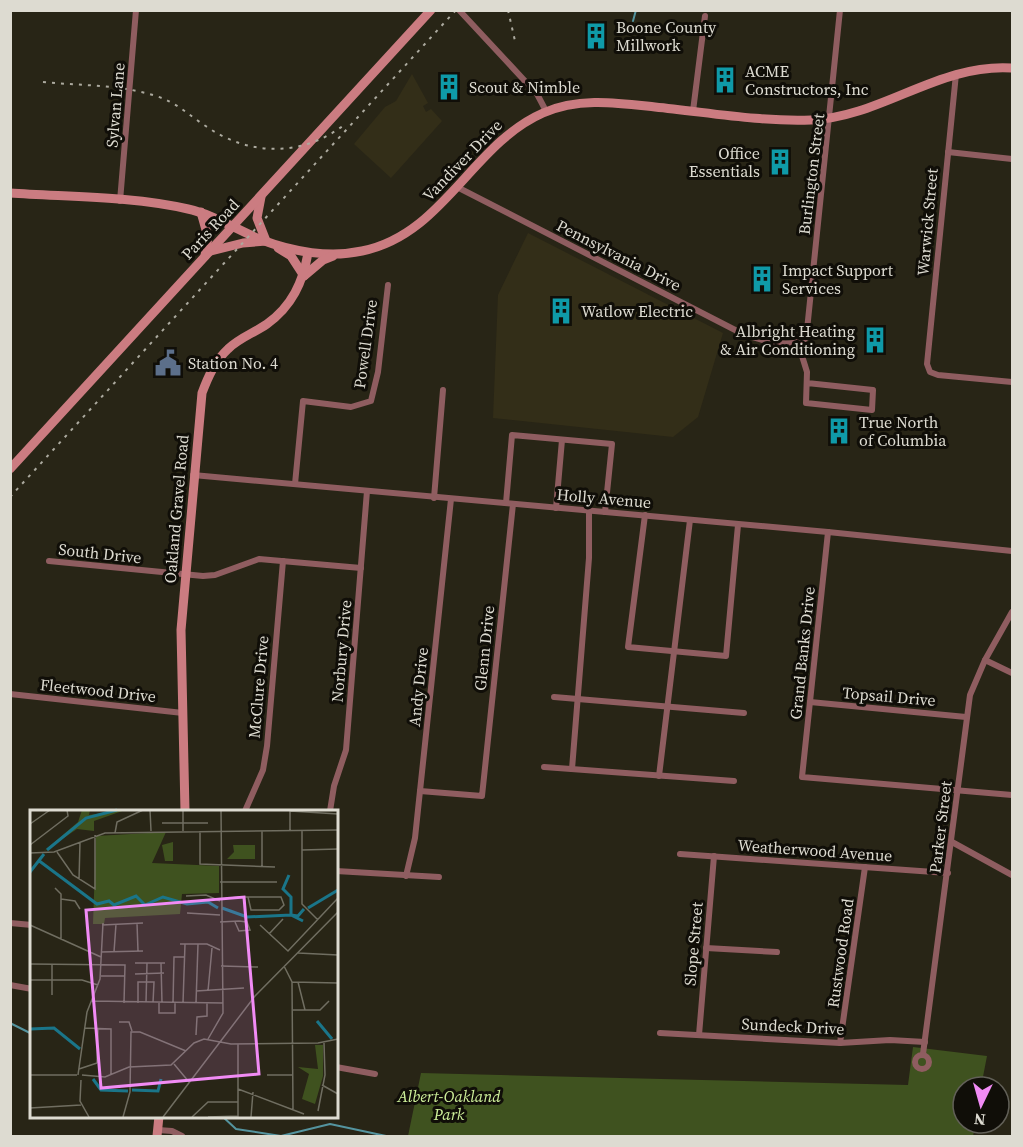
<svg xmlns="http://www.w3.org/2000/svg" width="1023" height="1147" font-family="'Source Serif 4',serif">
<rect width="100%" height="100%" fill="#282516"/>
<!-- built -->
<g fill="#332e18">
<polygon points="412,74 428,103 423,106 426,112 431,109 442,121 391,178 354,144 385,107 396,101"/>
<polygon points="528,233 723,333 698,417 673,437 493,418 498,295"/>
</g>
<!-- green -->
<polygon fill="#3f521f" points="913,1047 987,1056 981,1087 963,1087 963,1123 976,1123 973,1136 408,1136 421,1073 908,1085"/>
<g fill="none" stroke-linecap="round" stroke-linejoin="round">
<!-- stream -->
<g stroke="#54949f" stroke-width="2">
<polyline points="633,21 636,10"/>
<polyline points="10,1023 32,1034"/>
<polyline points="222,1116 236,1129 281,1136 330,1124 386,1136"/>
</g>
<!-- street -->
<g stroke="#8f5d60" stroke-width="6">
<polyline points="459,10 537,94 546,111"/>
<polyline points="956,74 927,364 930,372 938,375 1012,382"/>
<polyline points="693,111 705,16"/>
<polyline points="948,152 1012,159"/>
<path d="M457,187L741,333C759,340 788,349 805,339L807,330L840,10"/>
<polyline points="120,201 136,10"/>
<polyline points="798,343 807,372 806,403 872,410 873,390 807,383"/>
<polyline points="193,475 828,532 1012,551"/>
<polyline points="295,484 303,401 351,407 371,401 378,372 388,285"/>
<polyline points="434,498 443,390"/>
<polyline points="506,503 512,435 612,444 605,512"/>
<polyline points="556,508 562,440"/>
<polyline points="645,515 628,647 726,656 738,525"/>
<polyline points="828,532 802,777 1012,795"/>
<polyline points="49,561 203,576 215,575 259,559 361,568"/>
<polyline points="985,660 1012,673"/>
<polyline points="10,694 183,713"/>
<polyline points="554,697 744,713"/>
<polyline points="810,702 966,717"/>
<polyline points="544,767 734,781"/>
<polyline points="572,769 589,558 589,511"/>
<polyline points="659,776 690,520"/>
<polyline points="420,791 482,796 513,504"/>
<polyline points="245,811 263,770 267,746 283,561"/>
<polyline points="330,811 334,786 346,750 367,491"/>
<polyline points="952,842 1012,875"/>
<polyline points="680,854 948,873"/>
<polyline points="336,871 439,877"/>
<polyline points="406,876 415,838 451,499"/>
<polyline points="10,923 32,925"/>
<polyline points="706,948 777,952"/>
<polyline points="10,985 32,989"/>
<polyline points="660,1033 840,1043 890,1040 925,1042"/>
<polyline points="699,1035 714,856"/>
<polyline points="840,1043 865,867"/>
<polyline points="923,1054 970,695 985,660 1012,612"/>
<circle cx="922" cy="1062" r="7"/>
<polyline points="336,1067 375,1074"/>
<polyline points="158,1130 172,1131 182,1136"/>
</g>
<!-- secondary -->
<g stroke="#cb7c81" stroke-width="9">
<path d="M10,193C67,197 133,196 188,209C215,215 237,230 262,240C293,252 330,258 362,251C443,235 472,144 543,113C579,97 618,103 655,107C706,112 760,122 811,120C882,117 939,63 1012,68"/>
<polyline points="201,212 208,237 205,256"/>
<polyline points="278,248 291,256 304,276"/>
<polyline points="211,251 243,243 266,241 257,218 261,197"/>
<polyline points="304,276 323,260 333,256"/>
<polyline points="10,469 431,10"/>
<path d="M185,811L181,630L202,393C208,377 215,361 228,349C239,338 254,333 267,324C292,306 303,282 308,253"/>
<polyline points="157,1136 159,1116"/>
</g>
<!-- rail -->
<g stroke="#acaa9f" stroke-width="2" stroke-dasharray="3 6" stroke-linecap="butt">
<polyline points="508,10 515,41"/>
<path d="M43,82C81,86 119,84 156,96C176,102 190,116 207,127C250,156 302,157 344,125"/>
<polyline points="10,497 456,10"/>
</g>
</g>
<!-- icons -->
<defs>
<g id="building-bare" transform="scale(2.07)"><path d="M-4-6H4V6H1V3H-1V6H-4ZM-2.5-4.3h1.7v1.8h-1.7ZM.8-4.3h1.7v1.8H.8ZM-2.5-1h1.7V.8h-1.7ZM.8-1h1.7V.8H.8Z" fill="#0f9aa8" stroke="#100e08" stroke-width="2.5" paint-order="stroke"/></g>
<g id="civic-bare" transform="scale(2.07)"><path d="M-.6-6.5H3V-4.5H.6V-3L4-1V1h2V6H-6V1h2V-1L-.6-3ZM-1.2 2.5V6h2.4V2.5Z" fill="#5c6f8a" stroke="#100e08" stroke-width="2.5" paint-order="stroke"/></g>
</defs>
<g fill-rule="evenodd">
<use href="#building-bare" x="596" y="36"/>
<use href="#building-bare" x="725" y="80"/>
<use href="#building-bare" x="449" y="87"/>
<use href="#building-bare" x="780" y="162"/>
<use href="#building-bare" x="762" y="279"/>
<use href="#building-bare" x="561" y="311"/>
<use href="#building-bare" x="875" y="340"/>
<use href="#civic-bare" x="168" y="363"/>
<use href="#building-bare" x="839" y="431"/>
</g>
<g text-anchor="middle" dominant-baseline="central" stroke-width="6" stroke-linejoin="round" paint-order="stroke">
<!-- poi labels -->
<g font-size="16" fill="#dddbd1" stroke="#100e08" text-anchor="start">
<text x="616" y="27">Boone County<tspan x="616" dy="18">Millwork</tspan></text>
<text x="745" y="71">ACME<tspan x="745" dy="18">Constructors, Inc</tspan></text>
<text x="469" y="87">Scout &amp; Nimble</text>
<text x="760" y="153" text-anchor="end">Office<tspan x="760" dy="18">Essentials</tspan></text>
<text x="782" y="270">Impact Support<tspan x="782" dy="18">Services</tspan></text>
<text x="581" y="311">Watlow Electric</text>
<text x="855" y="331" text-anchor="end">Albright Heating<tspan x="855" dy="18">&amp; Air Conditioning</tspan></text>
<text x="188" y="363">Station No. 4</text>
<text x="859" y="422">True North<tspan x="859" dy="18">of Columbia</tspan></text>
</g>
<!-- street labels -->
<g font-size="16" fill="#dddbd1" stroke="#100e08">
<text transform="translate(115 105) rotate(-85)">Sylvan Lane</text>
<text transform="translate(462 160) rotate(-46)">Vandiver Drive</text>
<text transform="translate(811 174) rotate(-83)">Burlington Street</text>
<text transform="translate(927 222) rotate(-85)">Warwick Street</text>
<text transform="translate(210 229) rotate(-47)">Paris Road</text>
<text transform="translate(619 255) rotate(27)">Pennsylvania Drive</text>
<text transform="translate(365 344) rotate(-82)">Powell Drive</text>
<text transform="translate(604 498) rotate(5)">Holly Avenue</text>
<text transform="translate(176 509) rotate(-85)">Oakland Gravel Road</text>
<text transform="translate(100 553) rotate(6)">South Drive</text>
<text transform="translate(484 648) rotate(-84)">Glenn Drive</text>
<text transform="translate(341 651) rotate(-85)">Norbury Drive</text>
<text transform="translate(802 653) rotate(-84)">Grand Banks Drive</text>
<text transform="translate(258 687) rotate(-85)">McClure Drive</text>
<text transform="translate(418 687) rotate(-84)">Andy Drive</text>
<text transform="translate(98 690) rotate(6)">Fleetwood Drive</text>
<text transform="translate(889 696) rotate(5)">Topsail Drive</text>
<text transform="translate(940 827) rotate(-83)">Parker Street</text>
<text transform="translate(815 850) rotate(4)">Weatherwood Avenue</text>
<text transform="translate(693 944) rotate(-85)">Slope Street</text>
<text transform="translate(840 953) rotate(-82)">Rustwood Road</text>
<text transform="translate(793 1026) rotate(3)">Sundeck Drive</text>
</g>
<!-- park labels -->
<g font-size="16" font-style="italic" fill="#cef09a" stroke="#100e08">
<text x="449" y="1096">Albert-Oakland<tspan x="449" dy="18">Park</tspan></text>
</g>
</g>
<!-- overview -->
<g transform="translate(30 810)">
<rect width="308" height="308" fill="#282516"/>
<path d="M52,0H60L59,5L95,0L64,11V21L47,19L13,42L48,12ZM136,22L122,53L189,56V83L152,84L150,104L75,108L74,114H63L66,26ZM143,32V51H135L132,35ZM203,35H225V49H197L204,42ZM285,235H293V266L285,294L272,289L279,264L268,257L288,259Z" fill="#3f521f"/>
<path fill="none" stroke="#1a7589" stroke-width="3" d="M17,40L56,8L87,0M8,50L67,94L79,91L84,95L106,86L115,95L133,87L157,94L178,92L188,98M0,62L14,44M259,65L253,79L261,87V105L268,106L274,99M192,98L217,107L261,105L273,111M278,98L308,80M287,211L302,229M0,219L24,218L50,239M63,269L71,280L98,281M102,280L128,281L131,269"/>
<path fill="none" stroke="#706e61" stroke-width="1.5" d="M120,0L121,21M153,0V21M260,1L308,4M132,13H178M0,14L20,0M170,21V54L245,57M232,21V57M260,21V0M272,21V94L288,110M85,23L87,12L113,0M0,35L38,6L37,0M272,40L308,39M27,42L43,65L65,79V25M0,43L24,42L75,23L308,20M49,70L50,32M190,72H247M25,78L31,84V129M156,86L176,85L190,91M31,89L45,91L50,99M190,89L210,87H251L254,95L249,100H221L218,87M157,103L190,105M190,112L209,111L217,112L220,120L209,121L205,112M107,113L108,141M0,115L71,147M72,115L113,113M230,115L258,141L308,88M239,124L253,109M150,134H177L190,140M71,142L113,141M84,142L86,114M268,143L308,145M105,153H135M131,153L132,193M0,154L95,155L94,193M191,156L228,157M254,156L262,172L263,299M105,164L134,163M71,166H95M0,170H52L68,175M262,172L308,173M268,172L275,200M166,181L214,178M178,181L182,138M22,185V155M61,191L193,193M108,193V172H124L123,193M116,193L117,153M129,193V203H145V193M143,193L144,147H154M153,193L155,134M166,193L168,134M263,200H290L299,191M89,212H99L102,221M55,218L81,219V264M166,225L167,207L177,206V193M178,229L193,203L191,0M67,253L68,218M144,254L159,272M49,259L67,253M0,265H47M48,265L57,202L70,169L73,113M52,265L75,267L99,257L141,255L164,233L174,229L201,234L288,233L308,229M237,265H262M51,270L50,291L59,307M292,275L308,284M208,279L274,304M0,298L51,295M288,301L295,265L294,233M93,307L100,282L101,222H110L156,241M133,307L225,186L308,102M162,307L178,292H208M178,307L208,306M208,307V234M221,307L223,282"/>
<path fill="#f18bf5" fill-opacity="0.15" stroke="#f18bf5" stroke-width="3" d="M214,87L229,264L71,278L56,100Z"/>
<rect width="308" height="308" fill="none" stroke="#dddbd1" stroke-width="3"/>
</g>
<!-- border -->
<rect width="1023" height="1147" fill="none" stroke="#dddbd1" stroke-width="24"/>
<!-- north arrow -->
<g transform="translate(981 1105) rotate(185)"><circle r="28" fill="#100e08" stroke="#626058" stroke-width="1.5"/>
<path d="M0-4.5L10 22L0 15L-10 22Z" fill="#f18bf5"/>
<text y="-9" font-size="16" font-weight="bold" text-anchor="middle" fill="#dddbd1">N</text>
</g>
</svg>
